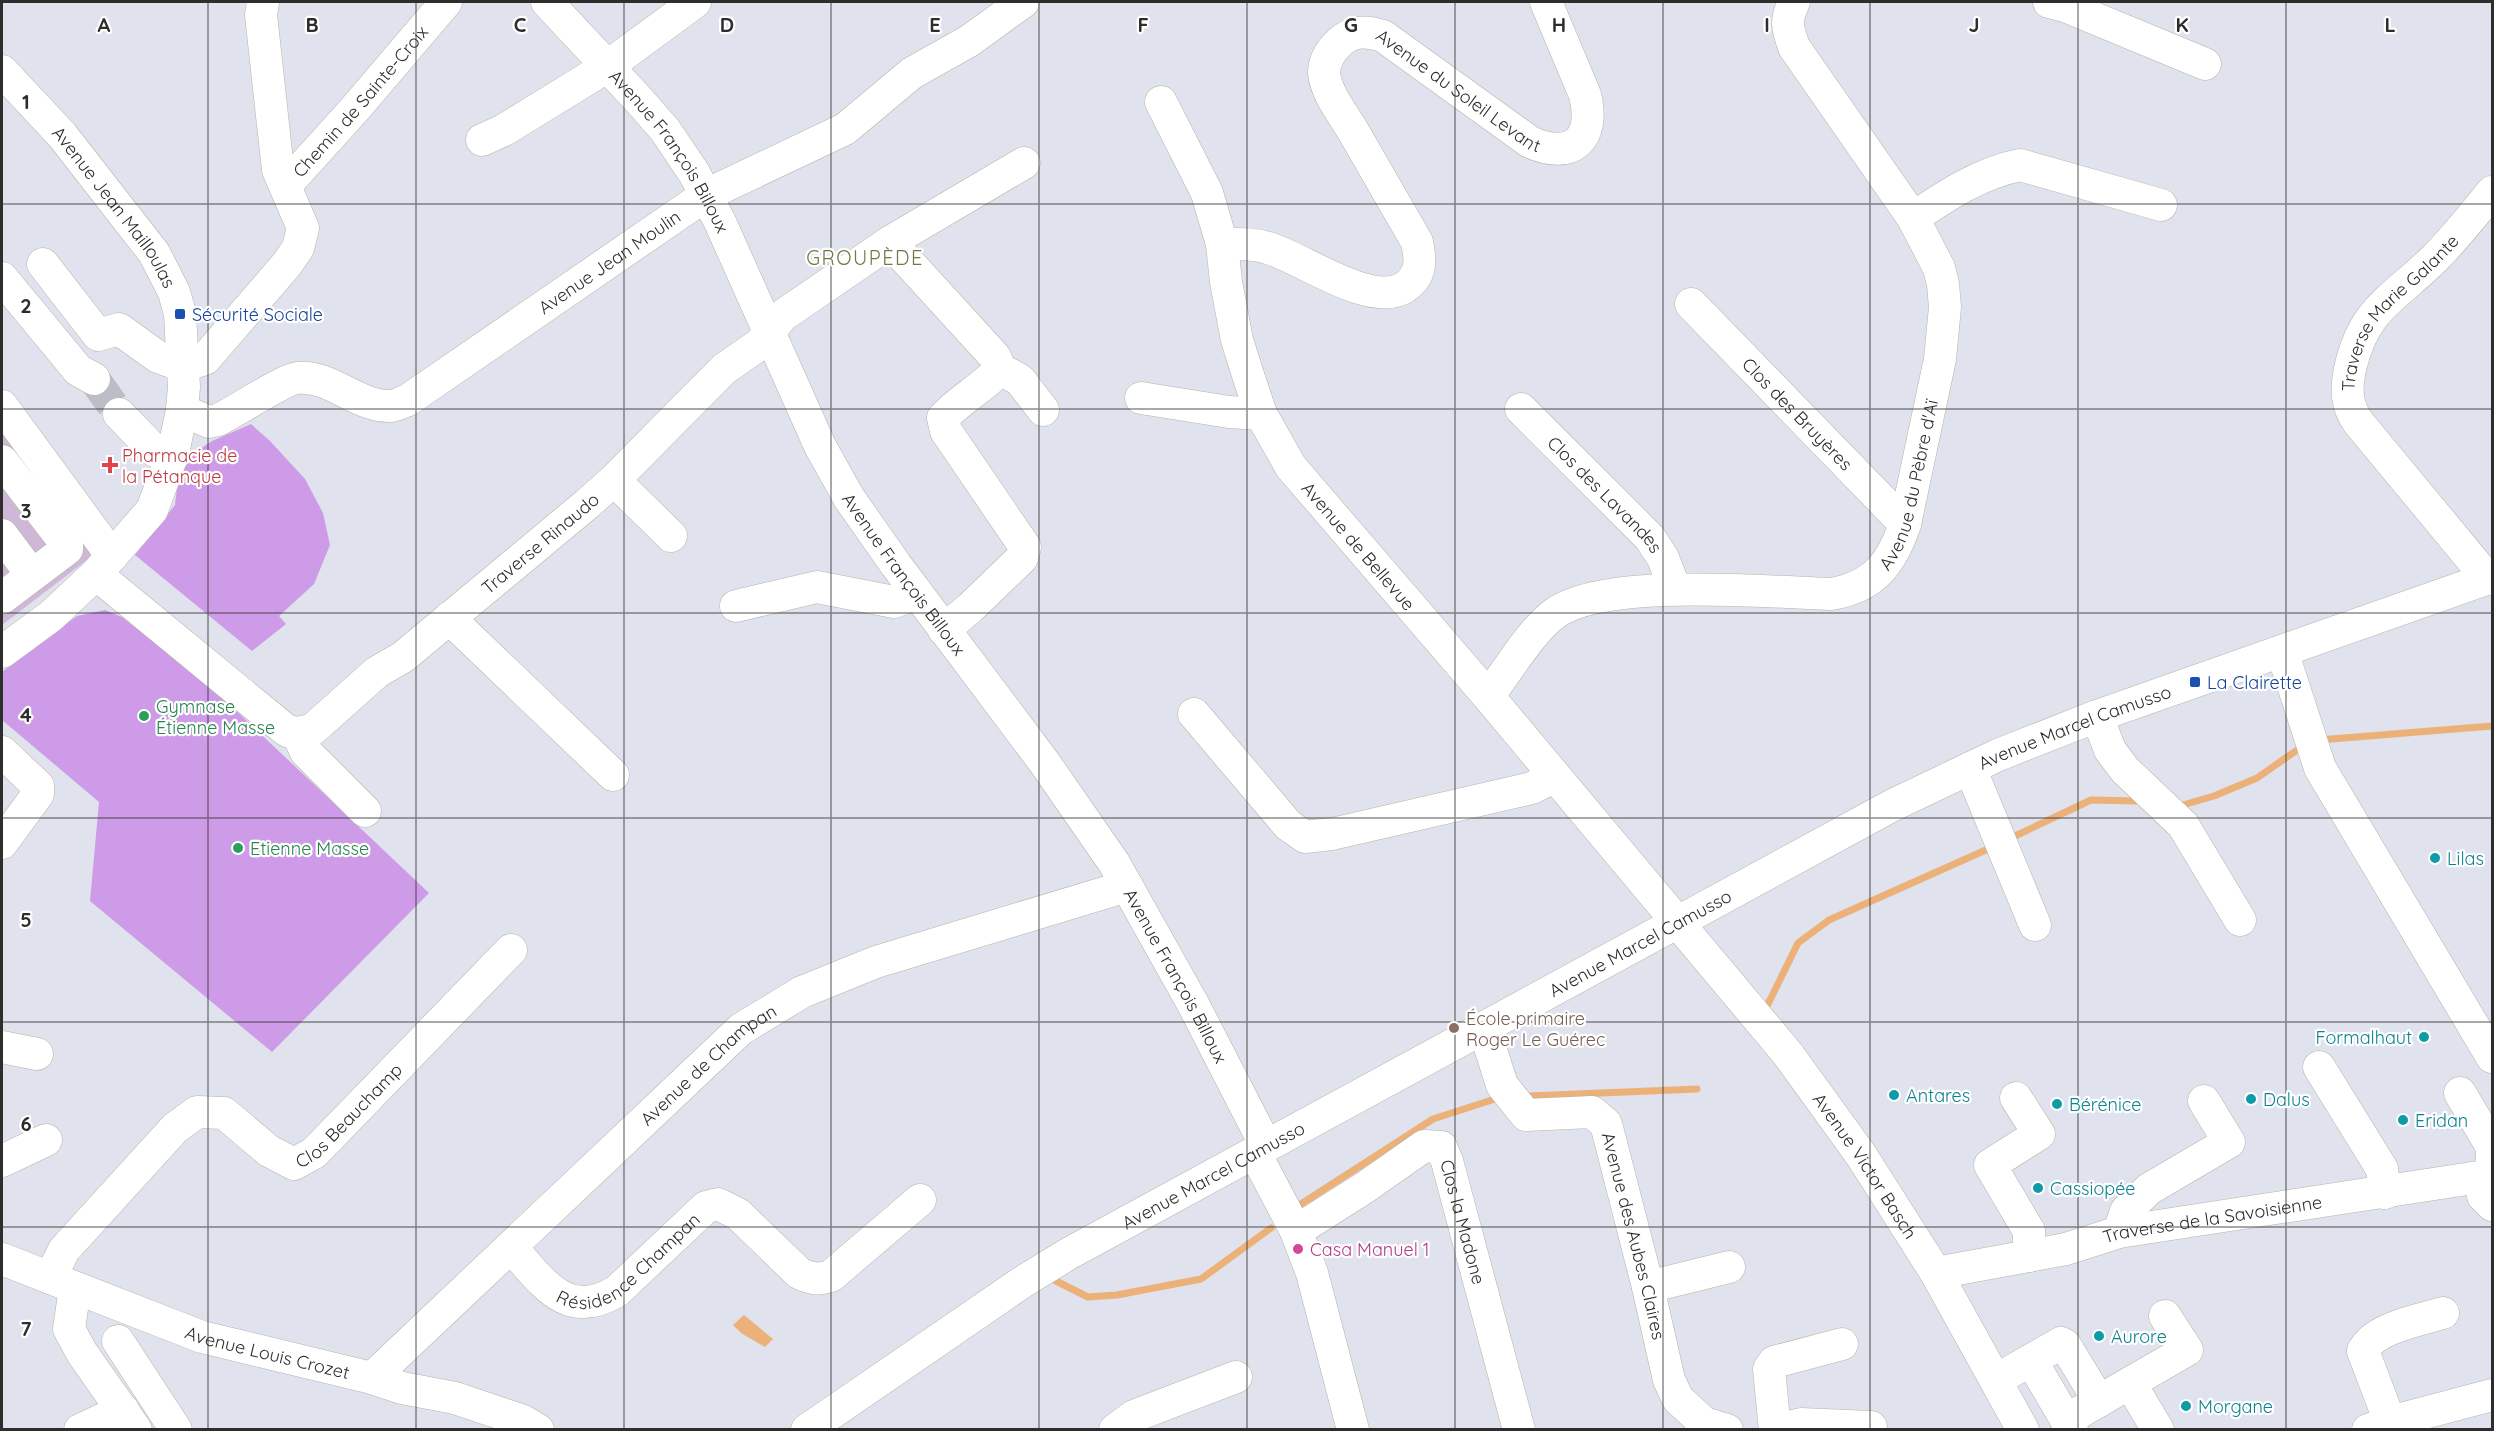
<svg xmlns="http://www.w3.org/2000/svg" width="2494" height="1431" font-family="Quicksand,sans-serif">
<rect width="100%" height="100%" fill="#e0e2ed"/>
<!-- cemetery -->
<polygon fill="#cfb8d7" points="2,433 96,553 2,625"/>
<!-- pitch -->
<g fill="#ce9be8">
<polygon points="251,424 270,441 305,479 323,513 330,545 314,584 279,616 286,624 252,651 135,555 175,505 178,479 194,453 212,441"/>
<polygon points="105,610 122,617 213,689 429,893 272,1052 90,901 99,802 2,720 2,672 77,616"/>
</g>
<!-- water -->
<polygon fill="#ebb178" points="744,1315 773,1339 765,1347 741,1333 733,1325"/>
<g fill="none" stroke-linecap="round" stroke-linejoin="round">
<!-- stream -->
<g stroke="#ebb178" stroke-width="7">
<polyline points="2319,740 2492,726"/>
<polyline points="2183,805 2214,796 2257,778 2300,748"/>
<polyline points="2015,836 2091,800 2137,801"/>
<polyline points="1767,1006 1798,943 1829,920 1988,849"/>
<polyline points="1530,1096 1697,1089"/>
<polyline points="1301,1204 1433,1119 1498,1098"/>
<polyline points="1056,1281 1088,1297 1117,1295 1201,1279 1271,1228"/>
</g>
<!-- minor-tunnel -->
<polyline stroke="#bcbec7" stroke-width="32" stroke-dasharray="32 16" stroke-linecap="butt" points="94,379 119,414"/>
<!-- minor casing -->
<g stroke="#b4b4a9" stroke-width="33">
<g id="minor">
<path id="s1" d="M547,2L637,98L665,130L694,173L720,222L820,446L849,498L896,565L1044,762L1114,863L1193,1004L1266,1146"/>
<polyline points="2049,2 2065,6 2205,64"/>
<path id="s2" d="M2,71L62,135L154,253L174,292L180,314L184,387L182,410L173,453L152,510L96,574L51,616L2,652"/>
<path id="s3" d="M1161,102L1207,193L1222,244L1226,282L1237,340L1249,378L1261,414L1291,467L1488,696L1787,1053L1861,1155L1936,1273L2023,1430"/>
<polyline points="482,140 504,130 608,66 695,2"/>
<path id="s4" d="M286,185L354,110L446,2"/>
<path d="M1913,218C1947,195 1980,173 2020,165L2161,205"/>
<path d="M890,242L995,357L1000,369C983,388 960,399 943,418L946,431L1025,547L1022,558L970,608L944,630"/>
<path id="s5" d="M1222,244C1238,244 1253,243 1268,248C1303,258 1371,309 1405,287C1422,275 1421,260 1417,242C1396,205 1374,168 1353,131C1343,114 1326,93 1324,73C1324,60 1331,50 1340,42C1353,30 1367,31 1383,36L1530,142C1572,161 1596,139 1585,95L1546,2"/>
<polyline points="43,264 98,335 119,329 158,357 183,366"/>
<polyline points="2,278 78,370 94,379"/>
<path id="s6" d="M1691,304L1905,524"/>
<polyline points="183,366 205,359 287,264 298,248 303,228 278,170 261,15 263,2"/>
<polyline points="1000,369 1020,380 1043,410"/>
<polyline points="1141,398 1229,412 1261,414"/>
<polyline points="2,406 112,556"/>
<path id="s7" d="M1521,409L1650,538L1663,558L1675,589"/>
<path id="s8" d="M182,410L209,422L218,420C235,412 283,380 297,378C330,374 357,407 390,406C396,406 402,402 408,400L706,195L845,129L912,73L969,41L1023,2"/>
<polyline points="119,414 155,451 173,453"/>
<polyline points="2,461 67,545 67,549 2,598"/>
<polyline points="614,480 671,536"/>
<polyline points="2,535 32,575"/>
<path id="s9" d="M96,574L287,731L297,733L312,730L377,672L403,657L587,504L614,480L724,369L760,344L782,316L890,242L1024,163"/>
<path id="s10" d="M2488,579L2358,422C2346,405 2346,389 2350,369C2364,307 2394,299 2435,258C2455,238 2474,214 2492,192"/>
<polyline points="736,606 817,587 894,602 917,593"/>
<polyline points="449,618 613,775"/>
<polyline points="2282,651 2320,768 2492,1057"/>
<path id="s11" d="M1488,696C1508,671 1530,632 1554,614C1603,577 1768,592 1831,594C1874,587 1892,563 1905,524L1940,359L1945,307L1943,284L1939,268L1913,218L1794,47C1787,27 1785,21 1794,2"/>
<polyline points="1194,714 1288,825 1305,837 1332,834 1532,788 1555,776"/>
<polyline points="2097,716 2110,750 2125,770 2183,825 2240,920"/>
<polyline points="297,733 306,752 365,811"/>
<polyline points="2,752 38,786 38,794 2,843"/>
<polyline points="1970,768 2035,925"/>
<path id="s12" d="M1484,1028L1502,1085L1526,1115L1592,1112L1606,1124L1648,1287L1669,1380L1678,1399L1704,1423L1727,1430"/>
<polyline points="2,1047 37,1054"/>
<polyline points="2319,1067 2382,1169 2385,1193"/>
<polyline points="2460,1093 2492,1147 2492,1175"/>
<polyline points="2016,1098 2039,1134 1990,1165 2029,1231 2029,1256"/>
<polyline points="1255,1153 1296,1231 1312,1273 1353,1430"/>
<polyline points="2,1161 46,1140"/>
<polyline points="2481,1178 2483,1196 2492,1205"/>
<path id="s13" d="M1296,1231L1364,1188L1424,1146L1441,1147L1447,1161L1519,1430"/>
<polyline points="2119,1232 2126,1211 2149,1189 2229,1142 2204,1101"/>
<path id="s14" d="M511,1247C543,1282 566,1322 617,1291L706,1207L718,1204L738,1214L799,1273C811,1279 818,1280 831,1276L920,1200"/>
<path id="s15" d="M2,1259L202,1337L372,1378L402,1388L455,1398L523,1421L538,1430"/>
<path id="s16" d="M1936,1273L2066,1249L2119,1232L2492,1175"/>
<path id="s17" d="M50,1278L64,1250L175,1128L197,1112L224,1113L269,1151L294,1164L314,1153L511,950"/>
<polyline points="1648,1287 1729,1267"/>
<polyline points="75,1288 69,1329 82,1353 136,1430"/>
<polyline points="118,1341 176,1430"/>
<polyline points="2031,1360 2072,1430"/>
<path id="s18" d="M372,1378L741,1029L802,992L876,962L1127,886"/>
<polyline points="1996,1380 2061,1343 2065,1345 2099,1401"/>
<polyline points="2130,1383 2158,1430"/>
<polyline points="2066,1420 2187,1350 2165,1316"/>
<path d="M2390,1422L2363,1351C2374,1328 2419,1320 2443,1313"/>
<polyline points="80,1430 123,1410"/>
<path id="s19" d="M807,1430L1021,1283L1068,1254L1893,805L1998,755L2097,716L2492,577"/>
<polyline points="1115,1430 1134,1416 1236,1377"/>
<polyline points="1775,1430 1769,1369 1774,1362 1842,1344"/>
<polyline points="1775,1430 1801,1424 1871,1427"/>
<polyline points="2368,1430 2390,1422 2492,1395"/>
</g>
</g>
<!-- minor -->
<use href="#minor" stroke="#fff" stroke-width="32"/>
</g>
<!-- grid -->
<path fill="none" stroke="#2d2d2d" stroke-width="1.5" stroke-opacity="0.55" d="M208,2V1430M416,2V1430M624,2V1430M831,2V1430M1039,2V1430M1247,2V1430M1455,2V1430M1663,2V1430M1870,2V1430M2078,2V1430M2286,2V1430M2,204H2492M2,409H2492M2,613H2492M2,818H2492M2,1022H2492M2,1227H2492"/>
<!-- markers -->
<g fill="#1a4fb4" stroke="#fff" stroke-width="2">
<rect x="174" y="308" width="12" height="12" rx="3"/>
<rect x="2189" y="676" width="12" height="12" rx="3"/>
</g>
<path fill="#e0444e" stroke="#fff" stroke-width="2" d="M107 456h6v6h6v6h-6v6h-6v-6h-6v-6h6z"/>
<g fill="#2e9e5b" stroke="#fff" stroke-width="2">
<circle cx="144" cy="716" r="6"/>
<circle cx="238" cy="848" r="6"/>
</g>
<g fill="#0f9aa8" stroke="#fff" stroke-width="2">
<circle cx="2435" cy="858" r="6"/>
<circle cx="2424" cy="1037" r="6"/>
<circle cx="1894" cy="1095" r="6"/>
<circle cx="2251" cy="1099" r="6"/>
<circle cx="2057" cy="1104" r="6"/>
<circle cx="2403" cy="1120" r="6"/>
<circle cx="2038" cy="1188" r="6"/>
<circle cx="2099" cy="1336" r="6"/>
<circle cx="2186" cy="1406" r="6"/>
</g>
<circle fill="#8d6e63" stroke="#fff" stroke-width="2" cx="1454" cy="1028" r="6"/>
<circle fill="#d1479c" stroke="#fff" stroke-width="2" cx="1298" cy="1249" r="6"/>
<g text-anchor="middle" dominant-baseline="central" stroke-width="4.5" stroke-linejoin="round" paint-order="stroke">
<!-- street labels -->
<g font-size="18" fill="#2d2d2d" stroke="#fff">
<text stroke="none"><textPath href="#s5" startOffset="612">Avenue du Soleil Levant</textPath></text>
<text stroke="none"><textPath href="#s4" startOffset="112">Chemin de Sainte-Croix</textPath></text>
<text stroke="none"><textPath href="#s1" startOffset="194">Avenue François Billoux</textPath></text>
<text stroke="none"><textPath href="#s2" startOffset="177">Avenue Jean Mailloulas</textPath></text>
<text stroke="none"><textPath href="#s8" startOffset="490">Avenue Jean Moulin</textPath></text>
<text stroke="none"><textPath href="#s10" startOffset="334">Traverse Marie Galante</textPath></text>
<text stroke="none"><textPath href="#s6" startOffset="153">Clos des Bruyères</textPath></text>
<text stroke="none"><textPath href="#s11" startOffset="534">Avenue du Pèbre d'Aï</textPath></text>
<text stroke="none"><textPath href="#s7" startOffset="120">Clos des Lavandes</textPath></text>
<text stroke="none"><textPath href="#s9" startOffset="568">Traverse Rinaudo</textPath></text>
<text stroke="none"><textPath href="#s3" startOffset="495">Avenue de Bellevue</textPath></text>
<text stroke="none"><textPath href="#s1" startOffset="680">Avenue François Billoux</textPath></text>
<text stroke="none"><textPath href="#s19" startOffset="1452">Avenue Marcel Camusso</textPath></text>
<text stroke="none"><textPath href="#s19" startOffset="966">Avenue Marcel Camusso</textPath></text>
<text stroke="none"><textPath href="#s1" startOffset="1166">Avenue François Billoux</textPath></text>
<text stroke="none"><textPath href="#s18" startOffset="460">Avenue de Champan</textPath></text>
<text stroke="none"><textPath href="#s17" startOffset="411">Clos Beauchamp</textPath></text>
<text stroke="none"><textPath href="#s3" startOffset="1296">Avenue Victor Basch</textPath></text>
<text stroke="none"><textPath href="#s19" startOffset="480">Avenue Marcel Camusso</textPath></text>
<text stroke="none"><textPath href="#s16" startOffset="282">Traverse de la Savoisienne</textPath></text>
<text stroke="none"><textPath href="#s13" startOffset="249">Clos la Madone</textPath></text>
<text stroke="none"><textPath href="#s12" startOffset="298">Avenue des Aubes Claires</textPath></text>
<text stroke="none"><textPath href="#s14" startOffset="153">Résidence Champan</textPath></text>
<text stroke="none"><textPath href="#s15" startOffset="282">Avenue Louis Crozet</textPath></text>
</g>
<!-- transit labels -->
<g font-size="18" fill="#164399" stroke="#fff" text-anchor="start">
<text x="192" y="314">Sécurité Sociale</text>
<text x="2207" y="682">La Clairette</text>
</g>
<!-- health labels -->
<g font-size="18" fill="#be3a42" stroke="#fff" text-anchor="start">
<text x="122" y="455">Pharmacie de<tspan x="122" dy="21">la Pétanque</tspan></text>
</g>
<!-- leisure labels -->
<g font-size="18" fill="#27864d" stroke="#fff" text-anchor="start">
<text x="156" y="706">Gymnase<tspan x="156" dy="21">Étienne Masse</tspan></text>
<text x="250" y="848">Etienne Masse</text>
</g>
<!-- culture labels -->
<g font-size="18" fill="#0d838f" stroke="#fff" text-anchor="start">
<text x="2447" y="858">Lilas</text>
<text x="2412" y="1037" text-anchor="end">Formalhaut</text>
<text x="1906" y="1095">Antares</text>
<text x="2263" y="1099">Dalus</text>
<text x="2069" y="1104">Bérénice</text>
<text x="2415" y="1120">Eridan</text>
<text x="2050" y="1188">Cassiopée</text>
<text x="2111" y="1336">Aurore</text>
<text x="2198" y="1406">Morgane</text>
</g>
<!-- education labels -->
<g font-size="18" fill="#785e54" stroke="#fff" text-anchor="start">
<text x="1466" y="1018">École primaire<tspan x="1466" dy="21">Roger Le Guérec</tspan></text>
</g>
<!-- hotel labels -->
<g font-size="18" fill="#b23c85" stroke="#fff" text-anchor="start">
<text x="1310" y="1249">Casa Manuel 1</text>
</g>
<!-- neighbourhood labels -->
<g font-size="20" letter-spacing="1.5" fill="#75774b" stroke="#fff">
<text x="865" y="257">GROUPÈDE</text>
</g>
</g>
<g font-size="20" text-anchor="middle" font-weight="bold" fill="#2d2d2d" stroke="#fff" stroke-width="4.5" stroke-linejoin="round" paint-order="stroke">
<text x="104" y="32">A</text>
<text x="312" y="32">B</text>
<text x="520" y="32">C</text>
<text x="727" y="32">D</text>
<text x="935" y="32">E</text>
<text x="1143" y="32">F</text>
<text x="1351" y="32">G</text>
<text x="1559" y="32">H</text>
<text x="1767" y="32">I</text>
<text x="1974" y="32">J</text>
<text x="2182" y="32">K</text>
<text x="2390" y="32">L</text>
<text x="26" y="109">1</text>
<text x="26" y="313">2</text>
<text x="26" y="518">3</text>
<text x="26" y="722">4</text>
<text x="26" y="927">5</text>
<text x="26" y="1131">6</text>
<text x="26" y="1336">7</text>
</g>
<!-- border -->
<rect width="2494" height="1431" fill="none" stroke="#2d2d2d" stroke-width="6"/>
</svg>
